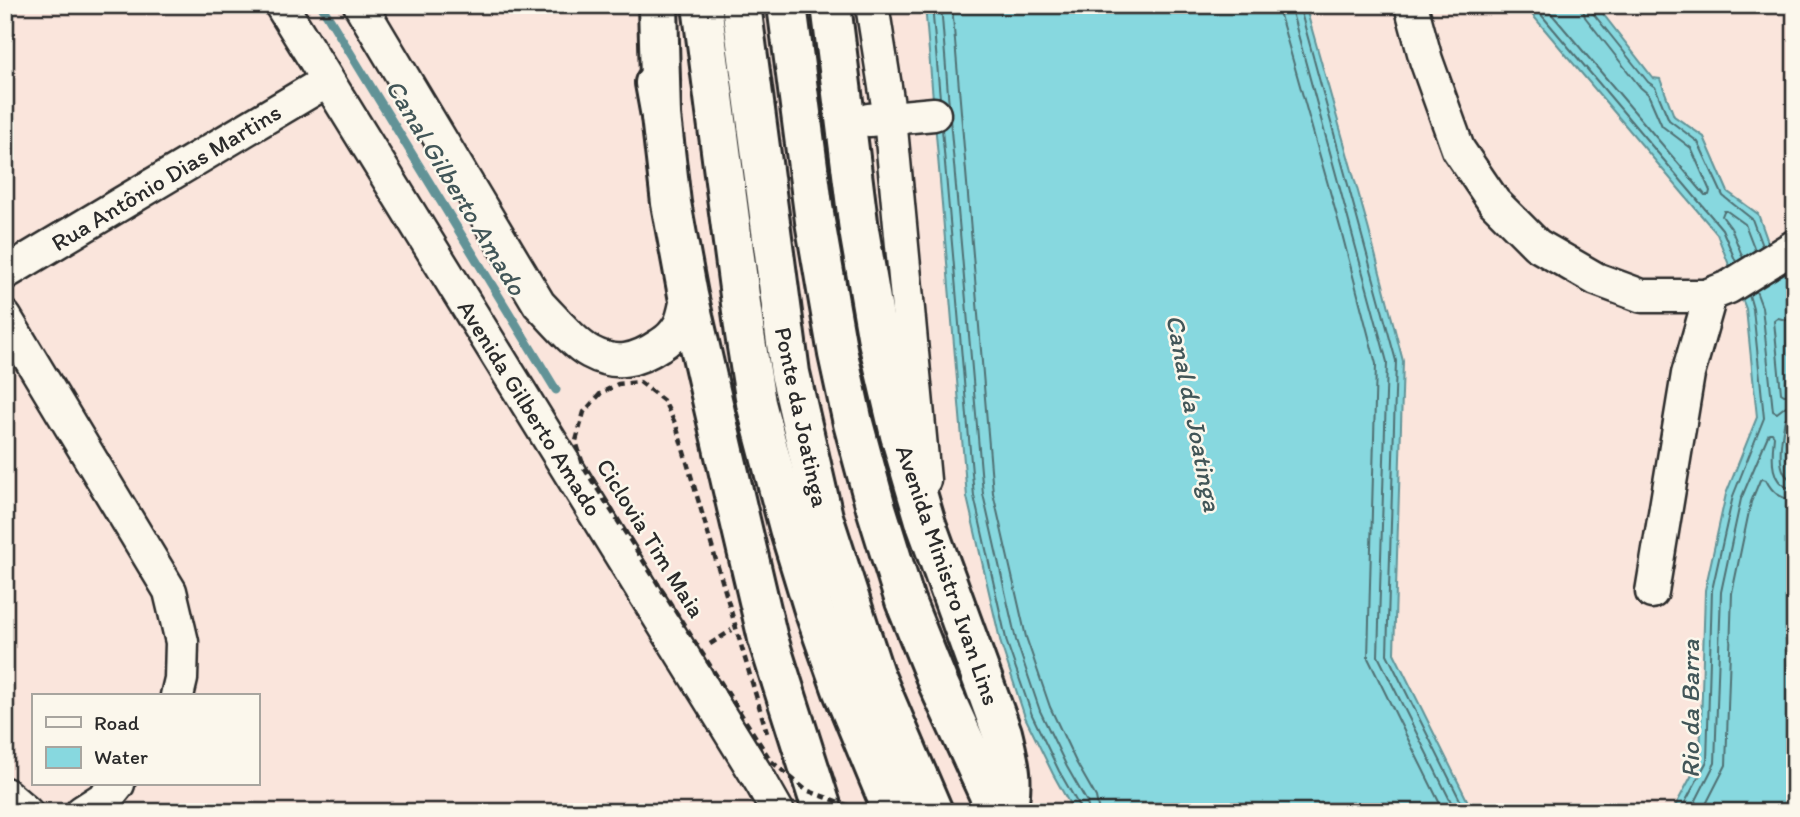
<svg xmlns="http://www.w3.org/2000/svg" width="1800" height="817" font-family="Itim,sans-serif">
<rect width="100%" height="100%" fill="#fae5dc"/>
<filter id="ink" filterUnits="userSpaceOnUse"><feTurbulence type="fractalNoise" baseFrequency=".0143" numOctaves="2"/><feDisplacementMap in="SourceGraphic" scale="14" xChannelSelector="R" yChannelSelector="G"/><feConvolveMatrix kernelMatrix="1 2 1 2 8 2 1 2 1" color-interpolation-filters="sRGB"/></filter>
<g filter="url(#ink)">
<!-- water -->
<g fill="#87d8df" stroke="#629397" stroke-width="2">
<polygon points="925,5 1305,5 1368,227 1403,361 1394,653 1473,812 1074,812 1053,774 1025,717 1001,644 967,497"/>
<polygon points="1524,5 1596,5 1653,78 1660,79 1674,116 1704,137 1728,192 1758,214 1768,242 1787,276 1795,309 1795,403 1787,457 1795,485 1795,812 1672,812 1700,760 1705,590 1726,494 1757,417 1746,309 1717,234"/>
</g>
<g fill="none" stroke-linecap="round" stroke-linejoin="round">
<!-- shore -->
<g stroke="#507073" stroke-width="2">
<polyline points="932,5 940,98"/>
<polyline points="941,5 949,106"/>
<polyline points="952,5 993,493 1026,637 1050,707 1076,762 1096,797 1099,812"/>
<polyline points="1279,5 1280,15 1342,234 1376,364 1368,658 1444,812"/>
<polyline points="1290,5 1387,362 1378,656 1456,812"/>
<polyline points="1299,5 1396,361 1387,654 1466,812"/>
<polyline points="1533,5 1722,229 1736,262"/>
<polyline points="1544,5 1705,195 1709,195 1710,191 1691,148 1662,126 1648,94 1640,87 1585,17 1582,5"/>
<polyline points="1591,5 1592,12 1648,82 1655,87 1669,120 1698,142 1723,196 1752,219 1762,246"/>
<polyline points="950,119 983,494 1016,640 1040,711 1067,767 1087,802 1089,812"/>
<polyline points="942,129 974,496 1007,643 1032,715 1059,771 1079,806 1080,812"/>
<polyline points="1743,258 1731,228 1722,216 1724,211 1727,211 1745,224 1755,250"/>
<polyline points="1756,291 1762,307 1773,411 1777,413 1786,406 1795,405"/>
<polyline points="1795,322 1778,318 1774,321 1781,393 1784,395 1795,394"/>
<path d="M1795,414L1789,415L1785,419C1782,434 1773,478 1795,480"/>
<polyline points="1680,812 1707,761 1712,590 1733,496 1764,418 1753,309 1749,295"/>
<path d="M1690,812L1715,763L1721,592L1741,499L1769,433H1772L1774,436C1772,455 1768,487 1795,489"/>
<path d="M1702,812L1726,765L1732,593L1751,502L1760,480L1763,479L1766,480C1772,492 1780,499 1795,500"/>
</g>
<!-- stream -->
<polyline stroke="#629397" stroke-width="9" points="321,5 556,390"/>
<!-- minor casing -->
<g stroke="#2b2b2b" stroke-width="37">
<g id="minor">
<polyline points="281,5 761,782 778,812"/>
<path d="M360,5L539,304C553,318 573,343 590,352C616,366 636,361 660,345C667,341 675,333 679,326C684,317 685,305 688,295"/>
<polyline points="872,5 890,118 924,480"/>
<polyline points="1411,5 1426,60 1458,149 1494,202 1537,245 1596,279 1642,296 1706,296 1729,287 1795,246"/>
<polyline points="869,120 934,114"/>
<polyline points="5,273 327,81"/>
<polyline points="5,317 170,591 182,642 181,679 177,696"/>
<polyline points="1652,592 1688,374 1707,307 1706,296"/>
<polyline points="5,794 26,812"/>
<polyline points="82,812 110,794 118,784"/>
</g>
</g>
<!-- major casing -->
<g stroke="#2b2b2b" stroke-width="44">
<g id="major">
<path d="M831,5L859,230L878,341L900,435L926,524L1002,733C1009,762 1015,783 1006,812"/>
<polyline points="655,83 661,116 671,203 688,295 735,499 768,639 823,812"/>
</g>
</g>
<!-- highway casing -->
<g stroke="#2b2b2b" stroke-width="44">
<g id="highway">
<polyline points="658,5 661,116"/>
<polyline points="702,5 745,334 756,403 789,528 814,610 842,689 893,812"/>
<polyline points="741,5 790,373 823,517 874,674 933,812"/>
<polyline points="787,5 815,221 838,354 853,423 876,508 905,601 938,683 997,812"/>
</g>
</g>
<!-- path -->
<polyline stroke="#2b2b2b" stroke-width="4.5" stroke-dasharray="7 5" stroke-linecap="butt" points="710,644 732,630"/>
<!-- minor -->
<use href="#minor" stroke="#fbf7ec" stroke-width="32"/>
<!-- major -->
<use href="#major" stroke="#fbf7ec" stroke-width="38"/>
<!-- highway -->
<use href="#highway" stroke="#fbf7ec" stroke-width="38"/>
<!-- path-bridge -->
<polyline stroke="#2b2b2b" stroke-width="4.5" stroke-dasharray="7 5" stroke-linecap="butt" points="767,733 676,425 664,401 640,382 618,384 601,393 584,412 576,441 584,468 771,761 806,790 866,812"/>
</g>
</g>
<g text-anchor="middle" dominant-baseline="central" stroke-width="5" stroke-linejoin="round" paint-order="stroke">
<!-- street labels -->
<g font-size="24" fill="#2b2b2b" stroke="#fbf7ec">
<text transform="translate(166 177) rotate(-31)">Rua Antônio Dias Martins</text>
<text transform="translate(530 408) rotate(58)">Avenida Gilberto Amado</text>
<text transform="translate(802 417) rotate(78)">Ponte da Joatinga</text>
<text transform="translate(651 538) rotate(58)">Ciclovia Tim Maia</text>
<text transform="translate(948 575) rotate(71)">Avenida Ministro Ivan Lins</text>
</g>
<!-- water labels -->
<g font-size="26" font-style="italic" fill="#425658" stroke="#fbf7ec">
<text transform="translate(456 187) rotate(59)">Canal Gilberto Amado</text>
<text transform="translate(1194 413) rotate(79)">Canal da Joatinga</text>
<text transform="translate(1690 709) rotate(-90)">Rio da Barra</text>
</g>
</g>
<!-- margin -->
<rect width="1800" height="817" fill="none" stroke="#fbf7ec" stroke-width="28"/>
<rect x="14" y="14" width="1772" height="789" fill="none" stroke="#2b2b2b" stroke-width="2.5" filter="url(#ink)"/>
<!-- legend -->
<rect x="32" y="694" width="228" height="91" fill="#fbf7ec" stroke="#a8a59f" stroke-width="2"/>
<rect x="46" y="717" width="35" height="10" fill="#fbf7ec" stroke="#a8a59f" stroke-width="2"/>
<text x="94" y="730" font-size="21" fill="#2b2b2b">Road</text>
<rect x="46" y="747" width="35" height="21" fill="#87d8df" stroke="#a8a59f" stroke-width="2"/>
<text x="94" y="764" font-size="21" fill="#2b2b2b">Water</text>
</svg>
